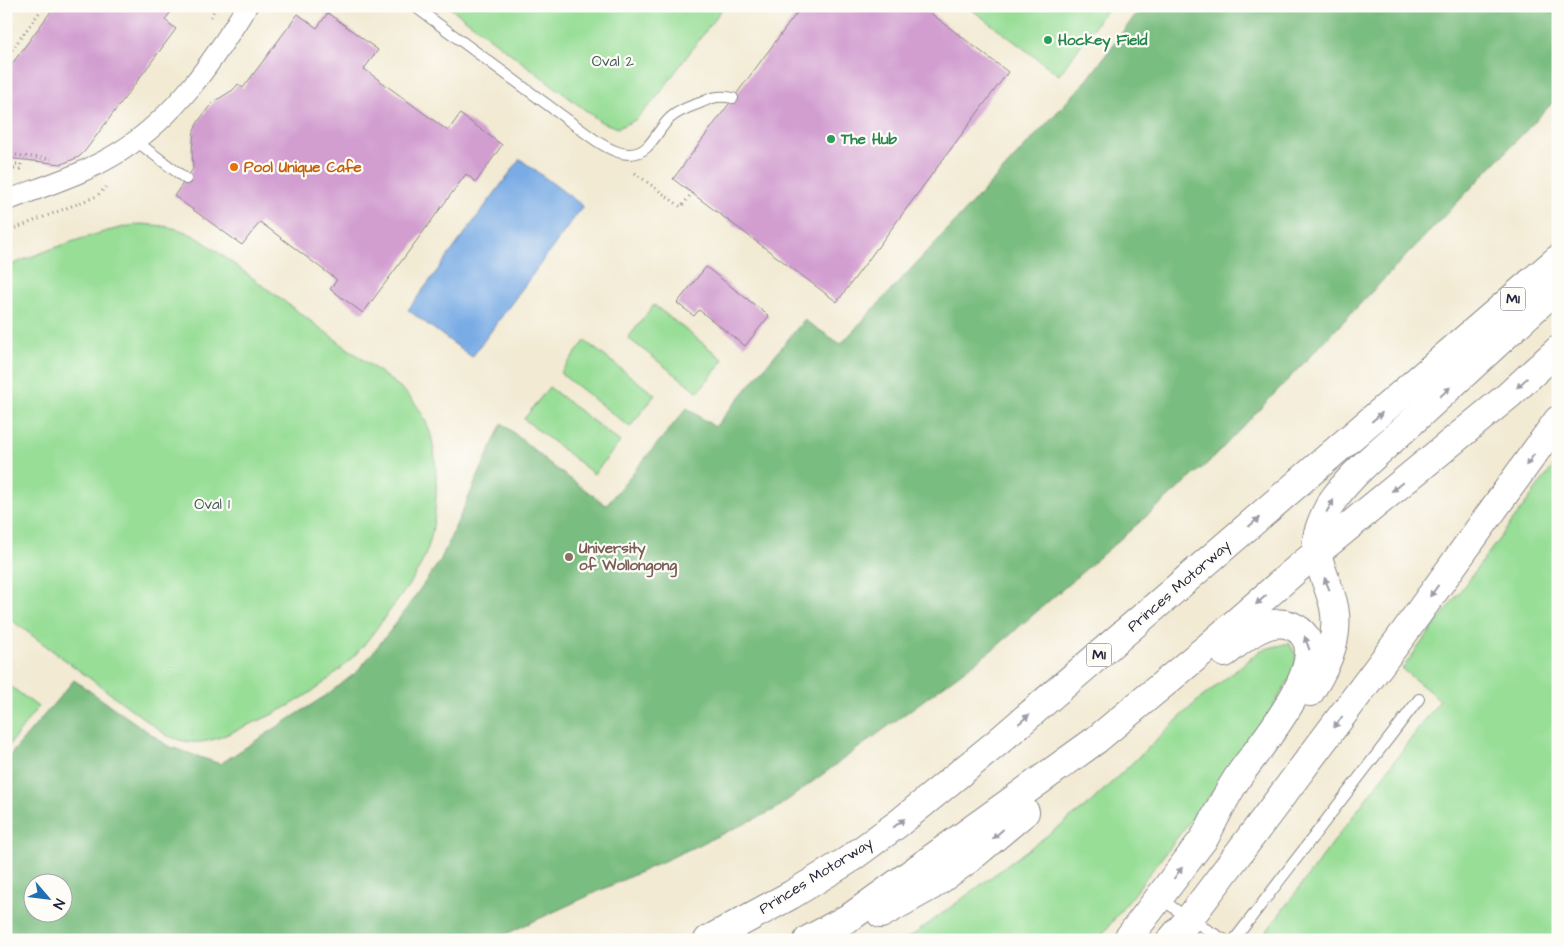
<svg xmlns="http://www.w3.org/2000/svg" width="1564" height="946" font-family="'Architects Daughter',sans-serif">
<rect width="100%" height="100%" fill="#fdfcf7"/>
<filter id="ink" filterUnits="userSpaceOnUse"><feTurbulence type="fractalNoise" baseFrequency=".02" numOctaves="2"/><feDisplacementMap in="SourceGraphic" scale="10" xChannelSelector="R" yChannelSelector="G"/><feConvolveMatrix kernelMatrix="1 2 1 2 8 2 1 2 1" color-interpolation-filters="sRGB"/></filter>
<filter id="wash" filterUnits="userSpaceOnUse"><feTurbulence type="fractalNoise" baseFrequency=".0096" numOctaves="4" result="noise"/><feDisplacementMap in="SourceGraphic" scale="20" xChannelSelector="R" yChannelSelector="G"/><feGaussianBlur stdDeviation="1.12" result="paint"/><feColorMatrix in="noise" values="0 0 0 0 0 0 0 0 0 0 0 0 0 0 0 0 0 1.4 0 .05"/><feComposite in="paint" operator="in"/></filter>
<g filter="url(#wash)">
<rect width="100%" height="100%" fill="#f2ead3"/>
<!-- green -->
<g fill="#98de97" stroke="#5d8069">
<polygon points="448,6 724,6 654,101 635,120 618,128 601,122"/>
<polygon points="967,6 1109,6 1059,75"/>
<path d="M140,224C167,226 181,227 204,242L401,388C429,414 435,440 436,477C437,498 435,520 430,541C423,568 405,591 388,613C377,627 366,644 353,657C324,687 287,710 248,725C216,739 200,750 166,735L6,616V267C50,249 93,232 140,224Z"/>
<polygon points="654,305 724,360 698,392 628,338"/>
<polygon points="585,341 655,395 630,427 560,373"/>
<polygon points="549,387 620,442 594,474 524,419"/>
<polygon points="1558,460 1558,940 1260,940 1440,700 1402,669"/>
<polygon points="1289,643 1296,655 1294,672 1252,741 1098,940 904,940 916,933 1088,805 1195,703 1261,650"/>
<polygon points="6,683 38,707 7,748 6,747"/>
</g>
<!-- forest -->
<path fill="#7abd80" stroke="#4e705e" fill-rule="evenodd" d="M1142,6H1558V97L1210,461L996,647L774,810L493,940H6V760L74,680L168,746L220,764L325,696L357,672L390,631L440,561L502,423L554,467L606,505L687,408L715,427L804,320L841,344L1088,79ZM32,884H62V914H32Z"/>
<!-- water -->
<polygon fill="#79ace5" stroke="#4e6790" points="520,159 583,206 472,357 408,310"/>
<g id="blocks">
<!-- building -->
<g fill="#d29ed0">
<polygon points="55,6 175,6 165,20 176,29 85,151 79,157 62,164 6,158 6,72"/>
<polygon points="802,6 921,6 1008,72 837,302 673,179"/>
<polygon points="328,13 378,50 364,69 448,131 460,114 502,145 476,182 466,174 363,313 330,289 337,280 260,222 242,245 174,196 193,169 192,151 194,131 198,122 209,107 215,101 233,90 238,84 243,88 298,14 317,28"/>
<polygon points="706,267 769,316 745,346 699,310 694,316 677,303"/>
</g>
</g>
</g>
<g filter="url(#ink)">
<use href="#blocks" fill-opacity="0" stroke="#8a8687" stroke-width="1"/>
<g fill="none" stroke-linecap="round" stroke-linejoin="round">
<!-- lane casing -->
<g stroke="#8a8687" stroke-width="12">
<g id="lane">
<path d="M414,6L591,137C606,148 630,163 647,147C655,139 661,127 669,119C677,111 689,107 700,103C713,97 719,95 733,98"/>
<polyline points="136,141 186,179"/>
<polyline points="1160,898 1189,919 1225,940"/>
<polyline points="1234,940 1419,699"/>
</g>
</g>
<!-- street casing -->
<g stroke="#8a8687" stroke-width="22">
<path id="street" d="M6,201C44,186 87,173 121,151C177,115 213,61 247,6"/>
</g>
<!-- primary casing -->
<g stroke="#8a8687" stroke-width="30">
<g id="primary">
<polyline points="1127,940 1205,837"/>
<polyline points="1171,940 1189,919 1235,858"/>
</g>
</g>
<!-- highway casing -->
<g stroke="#8a8687" stroke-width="30">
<g id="highway">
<path d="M1310,692C1329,663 1343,630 1331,596C1325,576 1313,555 1318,533C1322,520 1328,506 1336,496C1358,467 1389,444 1415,419C1463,375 1510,331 1558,287"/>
<path d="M1205,837C1216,816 1226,794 1240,774C1258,748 1345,649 1292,626C1267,616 1243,639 1225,653"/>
<polyline points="1235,858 1404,633 1558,420"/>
<polyline points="881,914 931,886 969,859 1025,812"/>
<polyline points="708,940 791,895 847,861 899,823 998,742 1558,259"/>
<polyline points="808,940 852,916 1096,740 1208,647 1298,568 1509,395 1558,350"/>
</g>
</g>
<!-- path -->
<g stroke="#8a8687" stroke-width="3" stroke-dasharray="1 4" stroke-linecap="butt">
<polyline points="211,17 216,6"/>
<polyline points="6,44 13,49"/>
<polyline points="6,58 44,6"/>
<polyline points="6,154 51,159"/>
<polyline points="6,164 21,164 20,169 6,169"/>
<polyline points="635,173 681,207 692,193"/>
<polyline points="6,232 97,196 106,187"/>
</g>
<!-- lane -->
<use href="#lane" stroke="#fff" stroke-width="10"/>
<!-- street -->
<use href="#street" stroke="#fff" stroke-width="20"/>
<!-- primary -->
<use href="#primary" stroke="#fff" stroke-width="28"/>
<!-- highway -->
<use href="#highway" stroke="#fff" stroke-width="28"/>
</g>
<!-- one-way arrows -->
<defs><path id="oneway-solid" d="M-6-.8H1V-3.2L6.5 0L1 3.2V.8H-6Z" transform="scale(1.25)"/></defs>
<g fill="#9c9ca7">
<use href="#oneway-solid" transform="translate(1522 383) rotate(137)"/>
<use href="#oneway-solid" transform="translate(1445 392) rotate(-43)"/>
<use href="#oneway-solid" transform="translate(1377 417) rotate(-41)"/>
<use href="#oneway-solid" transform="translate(1530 460) rotate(126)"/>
<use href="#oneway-solid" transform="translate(1397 487) rotate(141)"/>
<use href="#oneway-solid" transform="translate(1330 506) rotate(-60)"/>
<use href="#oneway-solid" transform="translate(1254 522) rotate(-41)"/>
<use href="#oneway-solid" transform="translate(1327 584) rotate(-112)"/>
<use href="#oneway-solid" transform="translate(1434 591) rotate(126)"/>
<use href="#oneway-solid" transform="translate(1261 600) rotate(139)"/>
<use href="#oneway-solid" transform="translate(1307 643) rotate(-110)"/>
<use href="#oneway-solid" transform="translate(1024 719) rotate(-41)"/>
<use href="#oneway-solid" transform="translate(1338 722) rotate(127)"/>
<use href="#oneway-solid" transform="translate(899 823) rotate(-38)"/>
<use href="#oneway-solid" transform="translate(998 834) rotate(139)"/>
<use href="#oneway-solid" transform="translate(1178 873) rotate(-53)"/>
</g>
</g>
<!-- markers -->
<g fill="#2e9e5b" stroke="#fdfcf7" stroke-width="2">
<circle cx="1048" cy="40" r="5"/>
<circle cx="831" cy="139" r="5"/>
</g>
<circle fill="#e8710a" stroke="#fdfcf7" stroke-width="2" cx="234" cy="167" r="5"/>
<circle fill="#8d6e63" stroke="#fdfcf7" stroke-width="2" cx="569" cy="557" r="5"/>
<g text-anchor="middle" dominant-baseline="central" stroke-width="4.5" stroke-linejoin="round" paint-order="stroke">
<!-- shield labels -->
<g fill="#fdfcf7" stroke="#646373" stroke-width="1">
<rect x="1500.5" y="287.5" width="25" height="23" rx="4"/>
<rect x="1086.5" y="643.5" width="25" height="23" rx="4"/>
</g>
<g font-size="14" font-weight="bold" fill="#22223b">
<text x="1513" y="299">M1</text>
<text x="1099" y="655">M1</text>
</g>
<!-- leisure labels -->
<g font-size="15" font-weight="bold" fill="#27864d" stroke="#fdfcf7" text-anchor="start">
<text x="1058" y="40">Hockey Field</text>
<text x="841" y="139">The Hub</text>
</g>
<!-- park labels -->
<g font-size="15" fill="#455a57" stroke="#fdfcf7">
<text x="613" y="61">Oval 2</text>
<text x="212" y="504">Oval 1</text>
</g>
<!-- food labels -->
<g font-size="15" font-weight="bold" fill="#c56008" stroke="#fdfcf7" text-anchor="start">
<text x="244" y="167">Pool Unique Cafe</text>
</g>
<!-- education labels -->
<g font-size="15" font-weight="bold" fill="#785e54" stroke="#fdfcf7" text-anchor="start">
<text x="579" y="548">University<tspan x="579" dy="17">of Wollongong</tspan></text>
</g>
<!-- street labels -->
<g font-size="15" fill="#22223b" stroke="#fdfcf7">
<text transform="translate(1179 586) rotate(-41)">Princes Motorway</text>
<text transform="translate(816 876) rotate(-32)">Princes Motorway</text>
</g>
</g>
<!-- margin -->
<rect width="1564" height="946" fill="none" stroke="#fdfcf7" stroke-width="25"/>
<!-- north arrow -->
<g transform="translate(48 898) rotate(118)"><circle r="24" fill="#fdfcf7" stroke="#a5a5ac"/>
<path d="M0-4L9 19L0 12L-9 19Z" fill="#1f6fb2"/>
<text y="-8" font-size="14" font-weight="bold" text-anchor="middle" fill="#22223b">N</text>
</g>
</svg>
